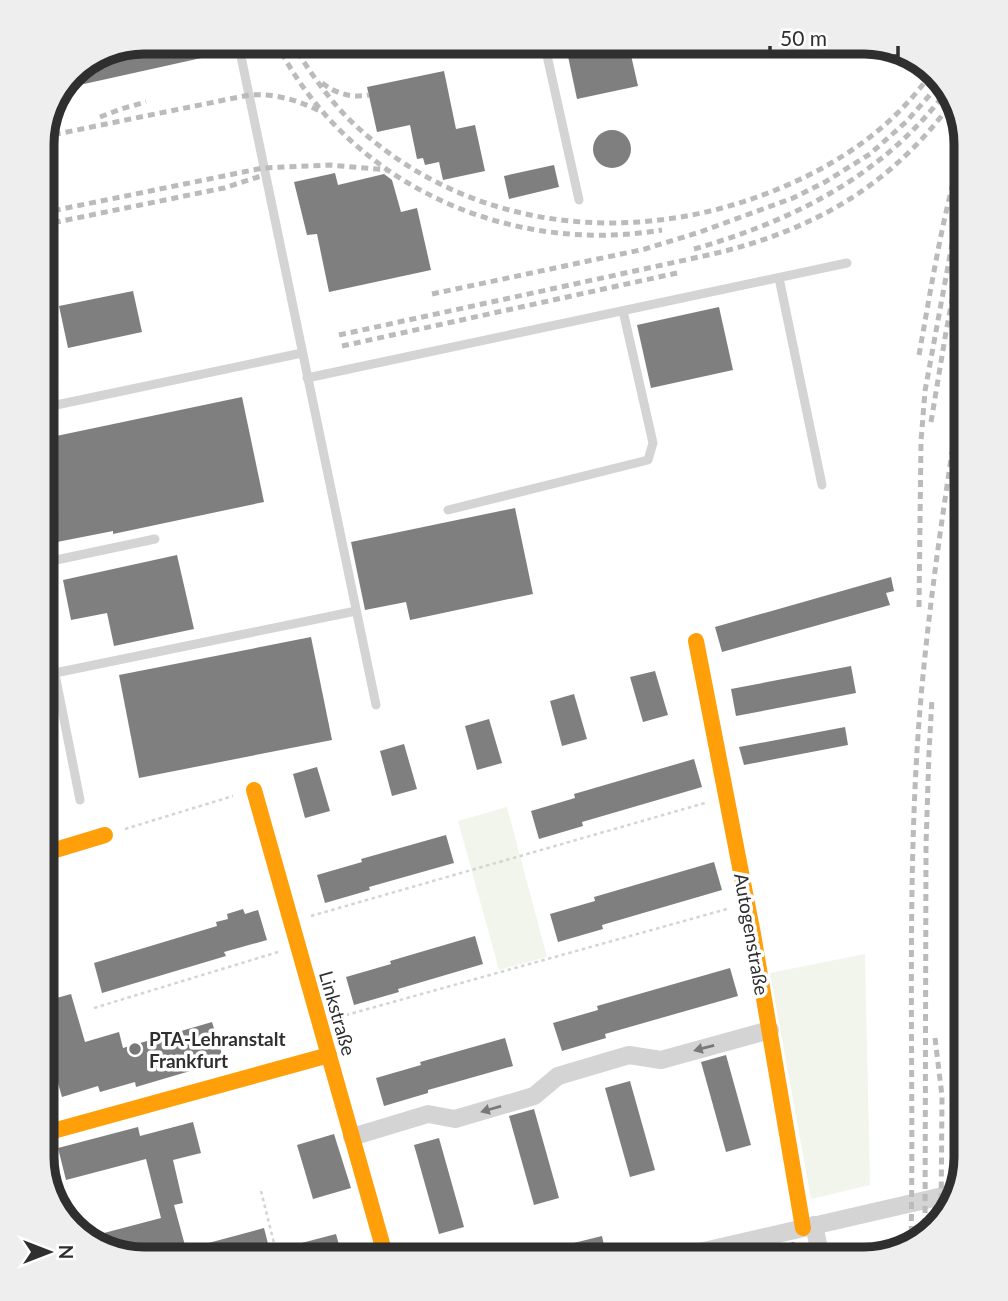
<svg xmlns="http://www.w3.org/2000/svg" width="1008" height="1301" font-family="Lato,sans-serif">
<rect width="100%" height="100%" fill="#fff"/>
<!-- green -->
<g fill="#f2f5ec">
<polygon points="507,807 547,957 499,970 458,821"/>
<polygon points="865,954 870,1185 811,1199 770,973"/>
</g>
<!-- building -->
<g fill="#7f7f7f">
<polygon points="144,42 231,42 233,51 66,88 77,68"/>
<polygon points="565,42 628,42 638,86 577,99"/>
<polygon points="444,71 456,129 475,125 485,171 443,180 439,162 425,165 423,158 417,159 410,125 377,132 367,87"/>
<circle cx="612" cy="149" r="19"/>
<polygon points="554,165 559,187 509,199 504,176"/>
<polygon points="335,173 338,185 384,174 392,180 401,212 417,208 431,270 329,292 317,234 307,235 294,182"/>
<polygon points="133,291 142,332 68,348 59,306"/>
<polygon points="719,307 733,370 651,388 637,325"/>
<polygon points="242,397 264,502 113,534 113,531 52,543 42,496 42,439"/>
<polygon points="515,508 533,594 410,620 406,602 365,610 351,542"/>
<polygon points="177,555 194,629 114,646 107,613 71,620 63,580"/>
<polygon points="891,577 894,591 886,593 890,605 722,652 715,627"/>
<polygon points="311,637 332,740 139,778 119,675"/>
<polygon points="851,666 856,693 736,716 731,689"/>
<polygon points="655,671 668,715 643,722 630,677"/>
<polygon points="574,694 587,739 562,746 550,701"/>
<polygon points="489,719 502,763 477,770 465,726"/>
<polygon points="845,727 848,745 744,765 739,747"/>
<polygon points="404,744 417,789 392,796 380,751"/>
<polygon points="694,759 702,787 582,822 583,826 539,839 531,811 575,798 574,794"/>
<polygon points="317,767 330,811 305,818 293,774"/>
<polygon points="446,835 454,863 369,887 370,890 325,903 317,875 362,862 361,859"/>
<polygon points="714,862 722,890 602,925 603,929 558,942 550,914 595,901 594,897"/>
<polygon points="243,909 245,914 258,910 267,940 224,952 226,956 102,993 94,963 217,926 216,922 228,919 227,914"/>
<polygon points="475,936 483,964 398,989 399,992 354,1005 346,977 391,964 390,961"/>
<polygon points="730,968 738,996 605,1034 606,1038 562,1051 553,1023 598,1010 597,1006"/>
<polygon points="71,994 85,1042 119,1032 123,1048 212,1022 224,1061 136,1087 135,1082 100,1092 98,1086 62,1097 42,1028 42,1002"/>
<polygon points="505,1038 513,1066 428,1090 428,1093 384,1106 376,1078 421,1065 420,1062"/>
<polygon points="726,1055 751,1145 726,1152 701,1062"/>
<polygon points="630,1081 655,1170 630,1177 605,1088"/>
<polygon points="534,1109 559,1198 534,1205 509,1116"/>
<polygon points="193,1122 201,1153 173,1160 183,1203 174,1205 186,1249 264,1228 272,1259 165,1259 166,1252 138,1259 93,1245 85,1238 161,1218 146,1159 66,1180 58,1148 138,1127 140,1136"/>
<polygon points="334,1134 351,1188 313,1199 297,1145"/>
<polygon points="439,1138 464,1227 439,1234 414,1145"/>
<polygon points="336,1234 342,1256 329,1259 293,1259 290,1246"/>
<polygon points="602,1236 607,1259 530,1259 529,1254"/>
<polygon points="794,1242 798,1259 737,1259 737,1255"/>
</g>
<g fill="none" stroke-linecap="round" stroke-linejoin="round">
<!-- path -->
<g stroke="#d4d4d4" stroke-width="2.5" stroke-dasharray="3.5 3.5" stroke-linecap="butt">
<polyline points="125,829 233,796"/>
<polyline points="311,916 705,803"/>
<polyline points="94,1008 278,952"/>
<polyline points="339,1017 727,909"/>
<polyline points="261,1191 278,1259"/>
</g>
<!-- lane -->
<g stroke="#d4d4d4" stroke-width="9">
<polyline points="238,42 376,705"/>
<polyline points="544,42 579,200"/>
<polyline points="779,278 822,485"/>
<polyline points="307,378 847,263"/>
<polyline points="42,408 302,353"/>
<polyline points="448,510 648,460 653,443 623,311"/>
<polyline points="42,563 155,539"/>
<polyline points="42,609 80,800"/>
<polyline points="55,673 356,611"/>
</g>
<!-- street -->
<g stroke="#d4d4d4" stroke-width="18">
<polyline points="352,1137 428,1114 455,1119 534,1096 558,1076 629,1055 661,1060 770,1030"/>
<polyline points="814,1225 818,1244 818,1259"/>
<polyline points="669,1259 956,1193"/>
</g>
<!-- slow -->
<g stroke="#ff9f0a" stroke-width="16">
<polyline points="696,641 753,934 803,1228"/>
<polyline points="254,790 383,1247"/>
<polyline points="42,854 105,835"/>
<polyline points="42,1134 329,1055"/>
</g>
<!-- rail -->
<g stroke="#bbb" stroke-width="5" stroke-dasharray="7 5" stroke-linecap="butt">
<path d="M276,42C347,184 508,256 662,230"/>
<path d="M291,42C310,72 330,102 356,126C469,230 628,247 768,193C833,168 892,130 932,72"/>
<path d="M322,83C337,94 351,98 369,95"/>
<polyline points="100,117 121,109 146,102"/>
<path d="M42,137L249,95C274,93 297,100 320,111"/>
<polyline points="42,213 263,168 330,165 388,170"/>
<polyline points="42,225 224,188 261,176"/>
<path d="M694,249C795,220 885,175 949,88"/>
<polyline points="432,294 645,249 700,232 793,198 825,182 870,154 907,121 942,81"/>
<path d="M339,335L713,254C814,230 891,186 953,101"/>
<polyline points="342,346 677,273"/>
<path d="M919,355C932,283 943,211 965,141"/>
<polyline points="931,422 946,332 966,228"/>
<polyline points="962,458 966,430"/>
<polyline points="919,607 921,441 925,391 966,168"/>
<polyline points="935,1038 942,1096 941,1220"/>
<polyline points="925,1237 926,845 929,752 932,698"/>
<path d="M911,1245C914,1080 907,916 917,751C925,621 946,491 966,362"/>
</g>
</g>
<!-- one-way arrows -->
<defs><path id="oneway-solid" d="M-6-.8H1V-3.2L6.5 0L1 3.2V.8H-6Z" transform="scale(1.75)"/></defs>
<g fill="#797979">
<use href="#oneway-solid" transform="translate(704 1048) rotate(165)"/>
<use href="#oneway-solid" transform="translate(491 1109) rotate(164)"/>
</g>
<!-- markers -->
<circle fill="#787878" stroke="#fff" stroke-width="2.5" cx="135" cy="1049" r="7"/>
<g text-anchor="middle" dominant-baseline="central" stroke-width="7" stroke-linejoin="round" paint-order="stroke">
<!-- street labels -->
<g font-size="19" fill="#2f2f2f" stroke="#fff">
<text transform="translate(752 934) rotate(80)">Autogenstraße</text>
<text transform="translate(338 1013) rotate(74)">Linkstraße</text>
</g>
<!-- poi labels -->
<g font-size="19" font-weight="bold" fill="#2f2f2f" stroke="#fff" text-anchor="start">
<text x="149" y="1038">PTA-Lehranstalt<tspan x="149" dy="22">Frankfurt</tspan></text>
</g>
</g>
<!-- crop -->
<path d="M0 0H1008V1301H0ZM144 54H864A90 90 0 0 1 954 144V1157A90 90 0 0 1 864 1247H144A90 90 0 0 1 54 1157V144A90 90 0 0 1 144 54Z" fill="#eee" fill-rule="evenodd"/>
<path fill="none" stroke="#2f2f2f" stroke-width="9" d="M144 54H864A90 90 0 0 1 954 144V1157A90 90 0 0 1 864 1247H144A90 90 0 0 1 54 1157V144A90 90 0 0 1 144 54Z"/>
<!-- north arrow -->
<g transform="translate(49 1252) rotate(90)" stroke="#ffffff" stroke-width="5" paint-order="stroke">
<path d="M0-5L12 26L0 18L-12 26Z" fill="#2f2f2f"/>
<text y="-10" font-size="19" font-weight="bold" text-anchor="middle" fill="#2f2f2f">N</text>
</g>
<!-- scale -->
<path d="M770 46v10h128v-10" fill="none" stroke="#2f2f2f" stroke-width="3.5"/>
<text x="780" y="46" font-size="21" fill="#2f2f2f" stroke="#ffffff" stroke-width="5" paint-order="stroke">50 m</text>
</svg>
